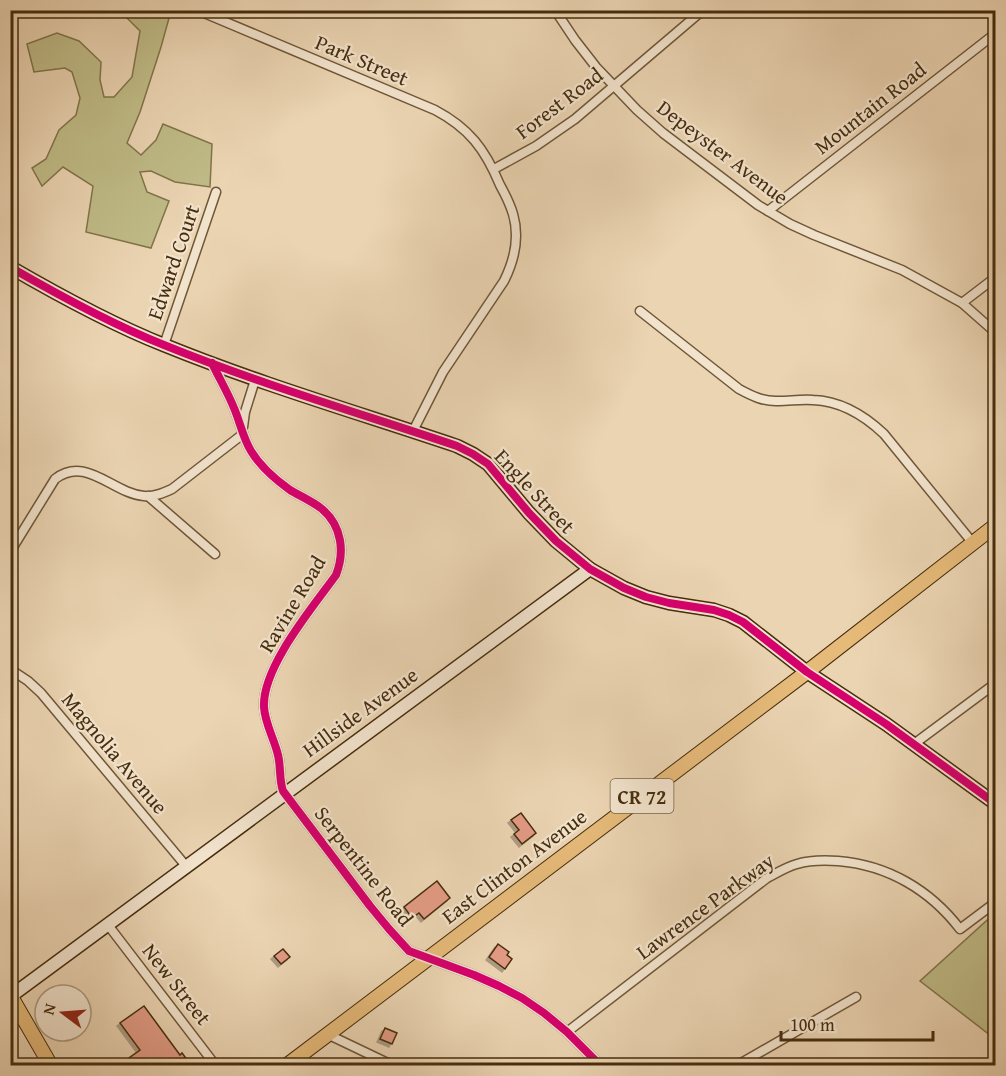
<svg xmlns="http://www.w3.org/2000/svg" width="1006" height="1076" font-family="'Gentium Book Plus',serif">
<defs>
<filter id="shadow"><feDropShadow dx="-3" dy="3" stdDeviation="0" flood-color="#0004"/></filter>
</defs>
<rect width="100%" height="100%" fill="#ebd4b2"/>
<filter id="stains"><feTurbulence type="fractalNoise" baseFrequency=".00333" numOctaves="4"/><feColorMatrix values="0 0 0 0 .2 0 0 0 0 .09 0 0 0 0 .02 0 0 0 .5 -.17"/></filter>
<radialGradient id="worn" r=".72"><stop offset=".6" stop-color="#630" stop-opacity="0"/><stop offset="1" stop-color="#630" stop-opacity=".3"/></radialGradient>
<!-- green -->
<g fill="#bfbb87" stroke="#82744a" stroke-width="1.5">
<polygon points="115,11 171,11 161,47 140,112 127,143 141,155 156,140 163,124 212,144 210,187 175,182 151,171 140,172 147,192 169,201 151,248 86,232 93,186 63,167 42,186 32,168 46,159 59,130 76,115 80,98 72,72 65,68 34,72 27,44 57,33 79,41 101,62 100,80 104,97 114,97 132,77 140,31 126,17"/>
<polygon points="995,913 995,1039 920,981"/>
</g>
<!-- building -->
<g fill="#e29a84" stroke="#462d0d" stroke-width="1.5" filter="url(#shadow)">
<polygon points="521,813 536,833 522,844 514,834 519,830 511,820"/>
<polygon points="437,881 450,898 424,919 419,913 412,918 404,907"/>
<polygon points="498,944 509,952 507,955 512,959 505,969 489,957"/>
<polygon points="283,949 290,957 281,964 274,956"/>
<polygon points="144,1006 180,1055 182,1053 191,1065 119,1065 140,1050 120,1023"/>
<polygon points="385,1028 397,1033 392,1044 380,1039"/>
</g>
<g fill="none" stroke-linecap="round" stroke-linejoin="round">
<!-- street casing -->
<g stroke="#6f5736" stroke-width="11">
<g id="street">
<path d="M197,10L435,110C469,128 485,149 500,185C505,194 510,204 513,214C520,238 514,261 504,281L443,372L413,431"/>
<polyline points="555,10 575,40 596,67 637,110 663,133 758,205 790,224 814,235 902,270 962,303 996,333"/>
<polyline points="494,169 536,146 575,119 703,10"/>
<polyline points="768,211 996,33"/>
<polyline points="962,303 996,277"/>
<path d="M640,311L739,389C752,396 764,402 779,401C790,401 801,399 813,400C841,401 864,415 884,434L972,542"/>
<polyline points="164,345 216,192"/>
<path d="M212,363C219,378 228,393 234,408C240,422 243,438 251,451C260,466 276,480 290,490C300,496 312,501 322,509C342,526 345,552 336,575C313,607 262,667 264,707C265,724 274,738 278,755C281,767 279,780 283,791L370,906L389,929L409,951L474,975L499,986L522,998L544,1013L567,1032L601,1066"/>
<polyline points="243,427 245,412 255,380"/>
<polyline points="148,496 215,554"/>
<path d="M10,552L55,479C86,455 112,493 144,496C154,497 163,493 172,489L243,434"/>
<polyline points="10,669 28,681 41,693 186,866"/>
<polyline points="914,744 996,683"/>
<polyline points="108,925 216,1066"/>
<path d="M567,1032L767,878C777,873 786,867 797,864C810,860 824,860 838,861C888,865 930,890 960,929L996,902"/>
<polyline points="327,1034 394,1066"/>
<polyline points="736,1066 856,997"/>
</g>
</g>
<!-- secondary casing -->
<g stroke="#462d0d" stroke-width="15">
<g id="secondary">
<path d="M10,267C60,296 111,324 164,345C260,384 359,413 457,446L473,454L488,464L529,513L556,541L590,569L624,588L646,597L669,603L714,610L729,615L743,622L807,672L886,724L996,804"/>
<polyline points="11,996 590,569"/>
</g>
</g>
<!-- primary casing -->
<g stroke="#462d0d" stroke-width="16">
<g id="primary">
<polyline points="10,995 51,1066"/>
<polyline points="286,1066 807,672 996,525"/>
</g>
</g>
<!-- street -->
<use href="#street" stroke="#f2e3cd" stroke-width="8"/>
<!-- secondary -->
<use href="#secondary" stroke="#f2e3cd" stroke-width="12"/>
<!-- primary -->
<use href="#primary" stroke="#e6ba79" stroke-width="14"/>
<!-- cycleway casing -->
<g stroke="#f2e3cd" stroke-width="11">
<g id="cycleway">
<path d="M10,267C60,296 111,324 164,345C260,384 359,413 457,446L473,454L488,464L529,513L556,541L590,569L624,588L646,597L669,603L714,610L729,615L743,622L807,672L886,724L996,804"/>
<path d="M212,363C219,378 228,393 234,408C240,422 243,438 251,451C260,466 276,480 290,490C300,496 312,501 322,509C342,526 345,552 336,575C313,607 262,667 264,707C265,724 274,738 278,755C281,767 279,780 283,791L370,906L389,929L409,951L474,975L499,986L522,998L544,1013L567,1032L601,1066"/>
</g>
</g>
<!-- cycleway -->
<use href="#cycleway" stroke="#d6006c" stroke-width="8"/>
</g>
<g text-anchor="middle" dominant-baseline="central" stroke-width="4.5" stroke-linejoin="round" paint-order="stroke">
<!-- shield labels -->
<rect fill="#f2e3cd" stroke="#7a6447" stroke-width="1.5" x="610.5" y="779" width="63" height="34" rx="4.5"/>
<g font-size="20" font-weight="bold" fill="#462d0d">
<text x="642" y="796">CR 72</text>
</g>
<!-- street labels -->
<g font-size="21" fill="#462d0d" stroke="#f2e3cd">
<text transform="translate(362 60) rotate(23)">Park Street</text>
<text transform="translate(559 103) rotate(-37)">Forest Road</text>
<text transform="translate(870 108) rotate(-38)">Mountain Road</text>
<text transform="translate(723 152) rotate(37)">Depeyster Avenue</text>
<text transform="translate(173 262) rotate(-71)">Edward Court</text>
<text transform="translate(535 491) rotate(47)">Engle Street</text>
<text transform="translate(292 604) rotate(-59)">Ravine Road</text>
<text transform="translate(360 712) rotate(-36)">Hillside Avenue</text>
<text transform="translate(115 753) rotate(50)">Magnolia Avenue</text>
<text transform="translate(364 866) rotate(52)">Serpentine Road</text>
<text transform="translate(514 866) rotate(-37)">East Clinton Avenue</text>
<text transform="translate(705 906) rotate(-36)">Lawrence Parkway</text>
<text transform="translate(177 984) rotate(52)">New Street</text>
</g>
</g>
<!-- margin -->
<rect width="1006" height="1076" fill="none" stroke="#ebd4b2" stroke-width="36"/>
<rect x="12" y="12" width="982" height="1052" fill="none" stroke="#462d0d" stroke-width="3"/>
<rect x="18" y="18" width="970" height="1040" fill="none" stroke="#462d0d" stroke-width="1.5"/>
<!-- north arrow -->
<g transform="translate(63 1013) rotate(286)"><circle r="28" fill="#f2e3cd" stroke="#ad9a80" stroke-width="1.5"/>
<path d="M0-4.5L10 22L0 15L-10 22Z" fill="#8f2418"/>
<text y="-9" font-size="16" font-weight="bold" text-anchor="middle" fill="#462d0d">N</text>
</g>
<!-- scale -->
<path d="M781 1031v9h152v-9" fill="none" stroke="#462d0d" stroke-width="3"/>
<text x="790" y="1031" font-size="18" fill="#462d0d" stroke="#f2e3cd" stroke-width="4.5" paint-order="stroke">100 m</text>
<rect width="100%" height="100%" filter="url(#stains)"/>
<rect width="100%" height="100%" fill="url(#worn)"/>
</svg>
